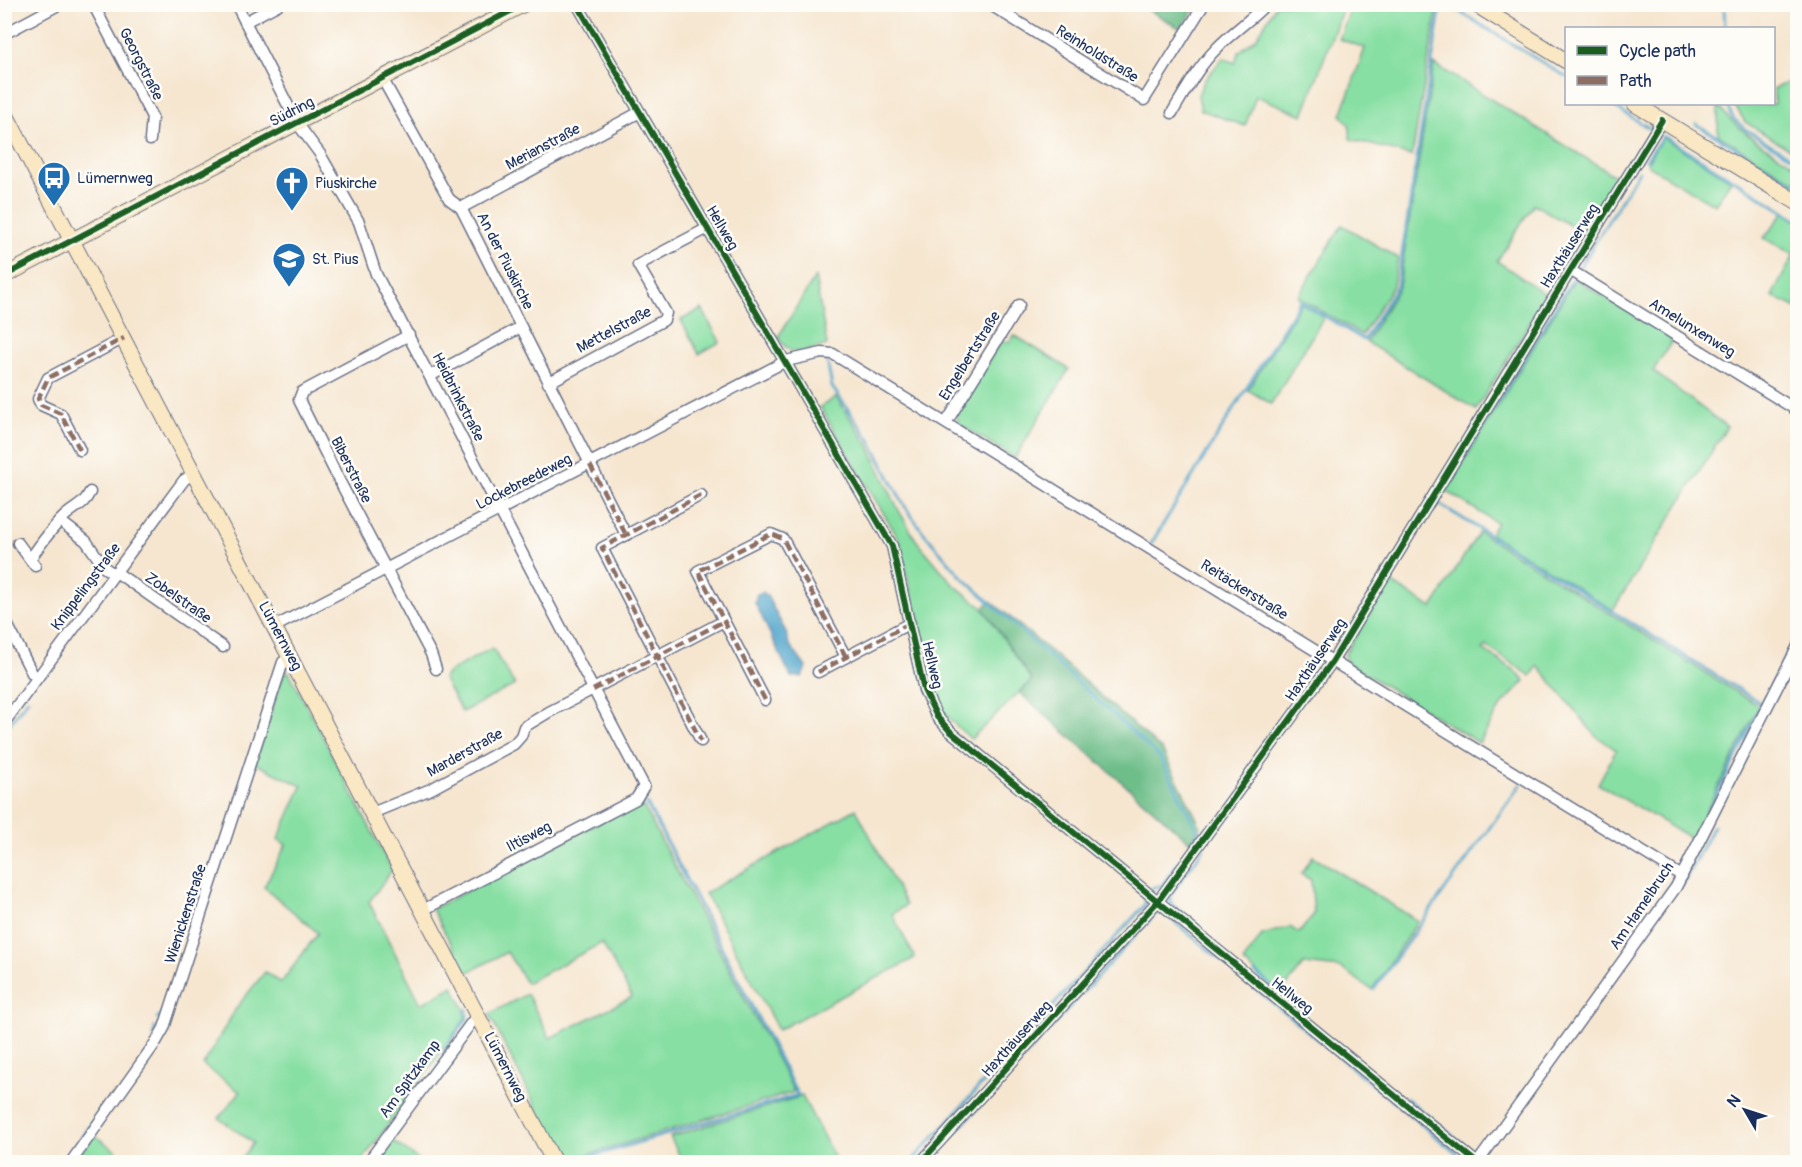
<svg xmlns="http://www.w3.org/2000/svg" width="1802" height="1167" font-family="Pangolin,sans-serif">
<rect width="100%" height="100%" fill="#fdfcf7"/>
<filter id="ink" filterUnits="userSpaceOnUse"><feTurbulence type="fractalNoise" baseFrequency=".0167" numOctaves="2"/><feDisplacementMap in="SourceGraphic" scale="12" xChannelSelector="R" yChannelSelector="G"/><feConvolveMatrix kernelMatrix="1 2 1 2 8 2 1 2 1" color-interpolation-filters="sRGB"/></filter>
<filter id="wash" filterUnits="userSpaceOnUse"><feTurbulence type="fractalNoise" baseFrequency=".008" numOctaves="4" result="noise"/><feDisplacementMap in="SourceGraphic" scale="24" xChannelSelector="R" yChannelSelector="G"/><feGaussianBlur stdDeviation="1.35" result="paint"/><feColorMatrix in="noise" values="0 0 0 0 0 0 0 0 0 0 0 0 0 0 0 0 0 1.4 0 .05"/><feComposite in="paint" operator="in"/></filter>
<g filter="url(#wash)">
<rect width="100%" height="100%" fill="#f6e6d0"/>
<!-- green -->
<g fill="#87dfa3" stroke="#518780" stroke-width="1.5">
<polygon points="1276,5 1344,5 1303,115 1256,96 1245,126 1201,110 1198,95 1204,81 1223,58 1235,63 1239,52 1257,37"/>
<path d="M1352,5H1438L1412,156L1350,139C1351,128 1350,123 1341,115L1365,48L1339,39Z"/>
<polygon points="1434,64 1618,178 1584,234 1534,204 1497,261 1547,295 1476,410 1366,342 1399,287"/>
<polygon points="1797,79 1798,79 1797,154 1745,122 1734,104 1774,104 1774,88"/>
<path d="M1718,105C1739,133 1768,148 1797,166V183L1718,135Z"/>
<polygon points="1662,137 1731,180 1715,205 1650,167 1647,163"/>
<polygon points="1784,212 1797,221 1797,308 1772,296 1794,255 1764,238"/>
<polygon points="1342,225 1398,258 1393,286 1362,335 1298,297"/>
<path d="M815,277L827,345C804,351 792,361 778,337Z"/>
<polygon points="1575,279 1674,338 1653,371 1727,427 1613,610 1490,534 1497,523 1446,491"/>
<polygon points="1301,303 1324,317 1271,404 1248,390"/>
<polygon points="702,309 720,342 699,354 681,320"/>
<polygon points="1014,335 1069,369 1015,458 959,424 956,414 1000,342 1011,341"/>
<path d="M836,397L868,444L899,511L916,540L953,584L983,608L1032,680L971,739C951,722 940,712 930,686L900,541L820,407Z"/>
<polygon points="1479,532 1759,706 1692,839 1598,784 1616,750 1595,735 1538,666 1531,676 1486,646 1483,650 1513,669 1525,681 1501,706 1479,743 1346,662 1345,654 1389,581 1432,608"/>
<polygon points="492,648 515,685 462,712 443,678 450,671"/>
<polygon points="289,672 392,870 369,902 421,1004 453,986 465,1010 465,1019 361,1162 239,1162 253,1143 219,1118 240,1092 203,1065 237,1007 265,972 281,983 318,933 264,887 286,845 278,839 302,786 254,763 284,673"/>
<polygon points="641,802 794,1092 564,1162 489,1014 527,994 550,1038 632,997 602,943 526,983 507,952 467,973 432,909 634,804"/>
<polygon points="856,809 906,905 892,914 915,958 778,1030 705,893"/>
<polygon points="1313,856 1418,921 1372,990 1341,968 1304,964 1281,993 1243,962 1262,935 1290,927 1299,933 1314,914 1311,880 1301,874"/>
<polygon points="802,1096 837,1162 683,1162 670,1137"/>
<polygon points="94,1135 132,1162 74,1162"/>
<polygon points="389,1138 421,1162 371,1162"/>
</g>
<!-- forest -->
<g fill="#6dbe89" stroke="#447674" stroke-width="1.5">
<polygon points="1140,5 1197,5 1181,29"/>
<polygon points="991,601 1057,657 1162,750 1201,827 1190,842 1020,693 1032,680 983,608"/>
</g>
<!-- water -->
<polygon fill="#4ea4ca" stroke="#346a94" stroke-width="1.5" points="763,592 767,596 786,632 789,644 806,667 802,677 791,677 755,603 757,594"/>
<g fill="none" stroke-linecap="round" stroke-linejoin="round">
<!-- stream -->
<g stroke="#4ea4ca" stroke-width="3">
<polyline points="1447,4 1566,77"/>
<polyline points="1724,4 1725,28"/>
<polyline points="1610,104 1649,128"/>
<polyline points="1727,104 1733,118 1745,129 1798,161"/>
<polyline points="1696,124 1798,186"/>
<polyline points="1646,160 1663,136 1798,220"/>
<polyline points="1580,267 1639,171"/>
<polyline points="1572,280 1436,502 1762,704"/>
<polyline points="827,361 832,387 870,440 904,505 924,533 961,576 1160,757 1199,834 1162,885 1152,888"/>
<polyline points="1151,544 1300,301 1364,340 1397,286 1441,4"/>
<polyline points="4,731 28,699"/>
<polyline points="1681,866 1798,634"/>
<polyline points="1683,884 1713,826"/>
<polyline points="1165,914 1461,1157"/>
<polyline points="1649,916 1673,881"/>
<polyline points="1199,927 1171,904 1170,896 1204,848"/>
<polyline points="1255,973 1279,993"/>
<polyline points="1374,989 1521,784"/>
<polyline points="157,1019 163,1015"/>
<polyline points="154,1037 155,1027"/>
<polyline points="445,1049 467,1019 467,1009"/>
<polyline points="1406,1098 1471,1151 1479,1152"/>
<polyline points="941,1148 1155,914"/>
<polyline points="64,1162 98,1115"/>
<polyline points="573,1162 798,1095 647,804"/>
<polyline points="911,1162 1145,905 1145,896"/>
<polyline points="1488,1162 1490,1153"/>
</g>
</g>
</g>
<g filter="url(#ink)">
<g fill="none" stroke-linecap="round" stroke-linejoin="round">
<!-- street casing -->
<g stroke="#686f86" stroke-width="13">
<g id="street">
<polyline points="93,4 152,117 150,140"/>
<polyline points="236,4 297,123 320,154 359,222 376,274 644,786 636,799 423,910"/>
<polyline points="577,4 892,546 924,690 937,717 950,731 1476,1162"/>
<polyline points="989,4 1144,100 1204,4"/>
<polyline points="245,22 279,4"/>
<polyline points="4,34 60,4"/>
<polyline points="382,78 449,199 461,208 626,535"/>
<path d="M1172,113C1186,90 1198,67 1217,48C1232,32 1251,20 1266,4"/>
<polyline points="461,208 640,112"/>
<polyline points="1570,270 1798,411"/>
<polyline points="409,335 302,392 299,400 339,480 431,654 436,669"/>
<polyline points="430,376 521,327"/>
<polyline points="548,383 664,320 666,313 638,265 708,228"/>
<polyline points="946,423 1019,305"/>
<polyline points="80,450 61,414 41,405 38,399 48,378 124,338"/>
<polyline points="701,495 602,548 701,741"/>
<polyline points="60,521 86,541 105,568 114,574"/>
<polyline points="18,543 35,566"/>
<path d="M30,559C41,544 52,527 66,515C76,506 83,506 90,492"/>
<polyline points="116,572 223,647"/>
<polyline points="4,618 32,673 37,678"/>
<polyline points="274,627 786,361 822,353 833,354 1682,876"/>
<polyline points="818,672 910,623"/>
<polyline points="765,700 698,571 771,534 783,539 846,657"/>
<polyline points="4,723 184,480 194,473"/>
<polyline points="372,813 431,789 514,744 521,736 524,727 549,712 724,621"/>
<polyline points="71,1162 156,1042 164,1028 283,662 290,657"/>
<polyline points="368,1162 477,1015"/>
<polyline points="921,1162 1158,901 1332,662 1662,120"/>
<polyline points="1478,1162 1676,887 1798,646"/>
</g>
</g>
<!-- secondary casing -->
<g stroke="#686f86" stroke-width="17">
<g id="secondary">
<polyline points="1475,4 1566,61"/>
<polyline points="1635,104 1798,203"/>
<polyline points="4,111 554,1162"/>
<polyline points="4,276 524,4"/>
</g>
</g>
<!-- street -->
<use href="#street" stroke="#fff" stroke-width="10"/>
<!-- secondary -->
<use href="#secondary" stroke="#fae7c3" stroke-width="15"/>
<!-- quiet -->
<g stroke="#8d6e63" stroke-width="4.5" stroke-dasharray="9 4.5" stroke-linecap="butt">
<polyline points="80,450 61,414 41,405 38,399 48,378 124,338"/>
<polyline points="590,465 626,535"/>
<polyline points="701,495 602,548 701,741"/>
<polyline points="818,672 910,623"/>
<polyline points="593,690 724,621"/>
<polyline points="765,700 698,571 771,534 783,539 846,657"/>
</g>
<!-- cycleway casing -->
<g stroke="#fdfcf7" stroke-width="10">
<g id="cycleway">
<polyline points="577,4 892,546 924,690 937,717 950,731 1476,1162"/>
<polyline points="4,276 524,4"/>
<polyline points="921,1162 1158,901 1332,662 1662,120"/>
</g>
</g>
<!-- cycleway -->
<use href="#cycleway" stroke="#1b5e20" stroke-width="6"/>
</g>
</g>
<!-- icons -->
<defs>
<g id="bus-pin" transform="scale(1.725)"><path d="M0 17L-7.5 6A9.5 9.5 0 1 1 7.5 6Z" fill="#1f6fb2" stroke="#fdfcf7"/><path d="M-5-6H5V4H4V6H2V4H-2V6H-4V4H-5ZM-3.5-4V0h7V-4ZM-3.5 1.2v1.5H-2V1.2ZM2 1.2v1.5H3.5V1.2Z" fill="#fff"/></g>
<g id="church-pin" transform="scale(1.725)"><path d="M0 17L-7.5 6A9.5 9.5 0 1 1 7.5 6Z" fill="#1f6fb2" stroke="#fdfcf7"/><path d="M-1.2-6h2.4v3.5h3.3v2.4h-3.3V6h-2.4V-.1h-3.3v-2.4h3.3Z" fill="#fff"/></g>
<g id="school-pin" transform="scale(1.725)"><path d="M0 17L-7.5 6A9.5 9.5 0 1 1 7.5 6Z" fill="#1f6fb2" stroke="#fdfcf7"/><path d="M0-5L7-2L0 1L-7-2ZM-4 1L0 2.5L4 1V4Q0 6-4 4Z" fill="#fff"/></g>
</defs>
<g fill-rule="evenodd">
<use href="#bus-pin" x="54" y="178"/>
<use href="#church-pin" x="292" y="183"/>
<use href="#school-pin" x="289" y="259"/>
</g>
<g text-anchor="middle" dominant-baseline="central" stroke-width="5" stroke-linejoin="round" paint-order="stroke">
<!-- street labels -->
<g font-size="15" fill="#1b2f5e" stroke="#fdfcf7">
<text transform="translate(1097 54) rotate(32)">Reinholdstraße</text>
<text transform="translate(141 64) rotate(63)">Georgstraße</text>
<text transform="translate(292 112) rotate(-27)">Südring</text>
<text transform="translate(543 147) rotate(-28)">Merianstraße</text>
<text transform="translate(722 228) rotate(60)">Hellweg</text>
<text transform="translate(1570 246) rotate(-58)">Haxthäuserweg</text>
<text transform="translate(505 261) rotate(63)">An der Piuskirche</text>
<text transform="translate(1692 328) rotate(32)">Amelunxenweg</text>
<text transform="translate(614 330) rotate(-28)">Mettelstraße</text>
<text transform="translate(970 356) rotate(-58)">Engelbertstraße</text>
<text transform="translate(458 397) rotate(63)">Heidbrinkstraße</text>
<text transform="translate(351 470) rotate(63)">Biberstraße</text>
<text transform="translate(524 482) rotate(-27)">Lockebreedeweg</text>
<text transform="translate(86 587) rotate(-53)">Knippelingstraße</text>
<text transform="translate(1244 590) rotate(32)">Reitäckerstraße</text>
<text transform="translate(178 598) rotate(35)">Zobelstraße</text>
<text transform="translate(280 636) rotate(62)">Lümernweg</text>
<text transform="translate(1316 660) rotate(-56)">Haxthäuserweg</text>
<text transform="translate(932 665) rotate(77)">Hellweg</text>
<text transform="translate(465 753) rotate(-29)">Marderstraße</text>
<text transform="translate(529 837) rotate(-28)">Iltisweg</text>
<text transform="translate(1642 906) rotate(-56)">Am Hamelbruch</text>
<text transform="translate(186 914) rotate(-72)">Wienickenstraße</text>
<text transform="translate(1292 996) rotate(39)">Hellweg</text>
<text transform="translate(1017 1039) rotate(-48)">Haxthäuserweg</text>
<text transform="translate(505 1067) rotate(63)">Lümernweg</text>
<text transform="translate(410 1079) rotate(-54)">Am Spitzkamp</text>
</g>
<!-- poi labels -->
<g font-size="15" fill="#1b2f5e" stroke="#fdfcf7" text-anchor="start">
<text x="77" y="178">Lümernweg</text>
<text x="315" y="183">Piuskirche</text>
<text x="312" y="259">St. Pius</text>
</g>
</g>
<!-- margin -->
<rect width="1802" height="1167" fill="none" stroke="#fdfcf7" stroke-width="24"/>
<!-- legend -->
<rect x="1565" y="27" width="210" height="78" fill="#fdfcf7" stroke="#a3aaba" stroke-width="1.5"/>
<rect x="1577" y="46" width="30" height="9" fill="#1b5e20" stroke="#a3aaba" stroke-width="1.5"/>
<text x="1619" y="57" font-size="18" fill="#1b2f5e">Cycle path</text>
<rect x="1577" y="76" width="30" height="9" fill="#8d6e63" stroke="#a3aaba" stroke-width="1.5"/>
<text x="1619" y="87" font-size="18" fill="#1b2f5e">Path</text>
<!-- north arrow -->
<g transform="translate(1745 1110) rotate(309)" stroke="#fdfcf7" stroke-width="4.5" paint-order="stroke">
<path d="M0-4.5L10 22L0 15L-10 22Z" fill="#1b2f5e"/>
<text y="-9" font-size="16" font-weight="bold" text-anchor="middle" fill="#1b2f5e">N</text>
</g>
</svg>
